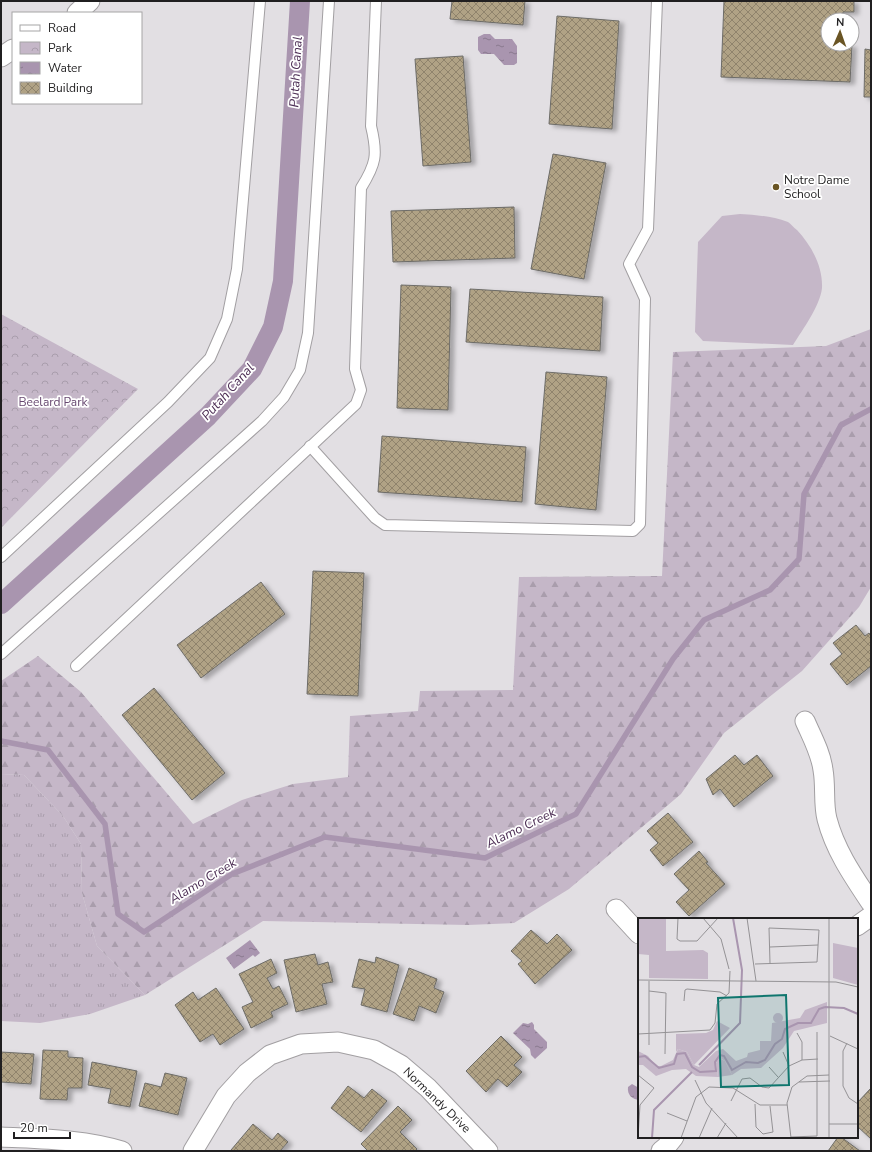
<svg xmlns="http://www.w3.org/2000/svg" width="872" height="1152" font-family="'Nunito Sans',sans-serif">
<defs>
<pattern id="grass-tufts" width="24" height="20" patternUnits="userSpaceOnUse"><rect width="24" height="20" fill="#c5b7c8"/><path d="M3 7l-1-3M5 7V3M7 7l1-3M15 17l-1-3M17 17v-4M19 17l1-3" fill="none" stroke="#a99dac"/></pattern>
<pattern id="forest-firs" width="22" height="20" patternUnits="userSpaceOnUse"><rect width="22" height="20" fill="#c5b7c8"/><path d="M5 1l3.5 6h-7zM16 11l3.5 6h-7z" fill="#a99dac"/></pattern>
<pattern id="park-crowns" width="20" height="18" patternUnits="userSpaceOnUse"><rect width="20" height="18" fill="#c5b7c8"/><path d="M2 6a3 3 0 1 1 6 0M12 15a3 3 0 1 1 6 0" fill="none" stroke="#a99dac"/></pattern>
<pattern id="water-ripples" width="26" height="14" patternUnits="userSpaceOnUse"><rect width="26" height="14" fill="#a995af"/><path d="M2 4q2-2 4 0t4 0M15 11q2-2 4 0t4 0" fill="none" stroke="#89798e"/></pattern>
<pattern id="building-cross-hatch" width="8" height="8" patternUnits="userSpaceOnUse"><rect width="8" height="8" fill="#b0a285"/><path d="M0 0l8 8M0 8l8-8" fill="none" stroke="#8f836c"/></pattern>
<filter id="shadow"><feDropShadow dx="4.5" dy="2.5" stdDeviation="2" flood-color="#0004"/></filter>
</defs>
<rect width="100%" height="100%" fill="#e2dfe3"/>
<!-- grass -->
<polygon fill="url(#grass-tufts)" points="1,774 24,775 63,816 81,844 82,893 97,946 145,995 90,1014 40,1023 1,1021"/>
<!-- forest -->
<polygon fill="url(#forest-firs)" points="871,329 871,587 859,607 802,671 724,733 681,794 569,889 514,923 468,925 263,921 145,995 97,946 82,893 81,844 63,816 24,775 1,774 1,681 38,656 81,692 193,824 242,800 293,784 348,777 350,716 418,711 420,691 513,690 519,577 662,576 673,352 826,346"/>
<!-- park -->
<polygon fill="url(#park-crowns)" points="1,314 138,389 1,528"/>
<!-- pitch -->
<path fill="#c5b7c8" d="M740,214C756,215 772,216 788,222C791,224 794,228 797,230C811,245 823,266 822,288C820,306 803,329 793,345L703,341L695,332L698,242L722,216Z"/>
<!-- water -->
<g fill="url(#water-ripples)">
<polygon points="484,34 490,34 495,39 512,39 517,46 517,63 514,65 504,65 494,54 481,54 478,50 478,37"/>
<polygon points="250,940 260,953 255,957 253,955 234,969 226,958"/>
<polygon points="532,1022 534,1025 534,1029 547,1042 547,1048 535,1059 531,1055 530,1049 513,1033 523,1023 528,1024"/>
<path d="M632,1084L639,1088V1100C632,1099 627,1095 628,1087Z"/>
</g>
<g fill="none" stroke-linecap="round" stroke-linejoin="round">
<!-- stream -->
<polyline stroke="#a995af" stroke-width="5.5" points="1,741 48,750 105,824 118,914 144,932 232,874 325,837 485,858 576,814 673,659 704,620 770,590 799,559 804,494 841,425 871,409"/>
<!-- canal -->
<polyline stroke="#a995af" stroke-width="20" points="1,604 208,416 252,369 273,327 283,281 300,1"/>
</g>
<!-- building -->
<g fill="url(#building-cross-hatch)" stroke="#6d6c68" filter="url(#shadow)">
<polygon points="452,1 525,1 523,25 450,19"/>
<polygon points="724,1 854,1 854,12 843,12 843,20 828,20 828,44 852,45 850,82 721,77"/>
<polygon points="557,16 619,21 612,129 549,124"/>
<polygon points="865,49 871,50 871,97 864,97"/>
<polygon points="463,56 471,162 423,166 415,59"/>
<polygon points="553,154 606,163 584,279 531,269"/>
<polygon points="514,207 515,258 393,262 391,211"/>
<polygon points="401,285 451,287 448,410 397,408"/>
<polygon points="470,289 603,297 600,351 466,342"/>
<polygon points="546,372 607,377 596,510 535,504"/>
<polygon points="382,436 526,447 522,502 378,492"/>
<polygon points="313,571 364,573 358,696 307,694"/>
<polygon points="261,582 285,614 201,678 177,645"/>
<polygon points="856,625 865,636 869,633 871,636 871,666 847,685 830,664 842,654 833,643"/>
<polygon points="154,688 225,773 192,800 122,715"/>
<polygon points="735,755 744,765 757,755 773,776 734,807 720,789 713,795 706,779"/>
<polygon points="668,813 693,842 663,866 650,850 658,843 647,831"/>
<polygon points="699,851 708,862 706,863 725,884 689,916 676,902 689,890 674,874"/>
<polygon points="531,930 547,944 557,934 572,950 535,984 518,964 522,961 511,951"/>
<polygon points="315,954 318,965 328,962 333,982 322,984 327,1004 296,1012 284,960"/>
<polygon points="376,957 399,965 387,1012 361,1005 365,989 352,987 359,959 375,963"/>
<polygon points="271,959 277,973 267,978 273,989 279,986 288,1004 271,1012 273,1017 251,1028 242,1007 253,1002 239,974"/>
<polygon points="409,968 437,979 434,988 444,992 436,1013 419,1006 414,1021 393,1014"/>
<polygon points="216,988 244,1029 220,1045 213,1034 200,1042 175,1005 193,992 198,1000"/>
<polygon points="501,1036 522,1057 514,1065 522,1072 507,1087 498,1079 486,1092 466,1071"/>
<polygon points="43,1050 68,1051 68,1057 83,1058 82,1088 68,1088 67,1100 40,1099"/>
<polygon points="1,1052 34,1054 31,1084 1,1082"/>
<polygon points="92,1062 137,1071 130,1107 108,1103 111,1089 88,1085"/>
<polygon points="165,1073 187,1078 178,1115 139,1106 145,1083 161,1087"/>
<polygon points="348,1086 364,1098 372,1089 387,1101 361,1132 331,1108"/>
<polygon points="871,1088 871,1139 857,1126 857,1103"/>
<polygon points="398,1106 412,1120 400,1132 417,1149 415,1151 368,1151 361,1144"/>
<polygon points="253,1124 272,1140 278,1133 288,1142 280,1151 232,1151 231,1150"/>
<polygon points="838,1137 841,1137 860,1151 828,1151"/>
</g>
<g fill="none" stroke-linecap="round" stroke-linejoin="round">
<!-- service casing -->
<g stroke="#a29fa2" stroke-width="12">
<g id="service">
<polyline points="310,446 375,518 385,525 633,531 640,524 645,299 629,264 648,229 657,1"/>
<polyline points="1,557 168,402 210,358 227,319 237,269 260,1"/>
<polyline points="1,654 262,421 284,397 300,370 308,333 329,1"/>
<path d="M76,666L356,404L361,390L355,369L361,188C376,164 378,155 371,126L376,1"/>
</g>
</g>
<!-- minor casing -->
<g stroke="#a29fa2" stroke-width="21">
<g id="minor">
<polyline points="77,13 90,1"/>
<polyline points="1,57 13,49"/>
<path d="M805,721C812,737 821,753 823,770C826,786 823,804 827,819C835,850 853,876 871,903"/>
<polyline points="616,909 639,934"/>
<polyline points="857,926 871,916"/>
<path d="M1,1137C42,1139 83,1139 122,1151"/>
<polyline points="193,1151 226,1096 247,1073 270,1055 301,1044 338,1042 374,1050 401,1065 428,1088 488,1151"/>
<polyline points="661,1151 666,1147 674,1137"/>
</g>
</g>
<!-- service -->
<use href="#service" stroke="#fff" stroke-width="10"/>
<!-- minor -->
<use href="#minor" stroke="#fff" stroke-width="19"/>
</g>
<!-- markers -->
<circle fill="#6a5524" stroke="#fff" stroke-width="1.5" cx="776" cy="187" r="4"/>
<g text-anchor="middle" dominant-baseline="central" stroke-width="3.5" stroke-linejoin="round" paint-order="stroke">
<!-- poi labels -->
<g font-size="12" fill="#201f20" stroke="#fff" text-anchor="start">
<text x="784" y="180">Notre Dame<tspan x="784" dy="14">School</tspan></text>
</g>
<!-- park labels -->
<g font-size="12" fill="#674870" stroke="#fff">
<text x="53" y="402">Beelard Park</text>
</g>
<!-- street labels -->
<g font-size="12" fill="#201f20" stroke="#fff">
<text transform="translate(437 1100) rotate(44)">Normandy Drive</text>
</g>
<!-- water labels -->
<g font-size="13" font-style="italic" fill="#4d2f55" stroke="#fff">
<text transform="translate(296 72) rotate(-87)">Putah Canal</text>
<text transform="translate(228 392) rotate(-48)">Putah Canal</text>
<text transform="translate(521 828) rotate(-26)">Alamo Creek</text>
<text transform="translate(203 881) rotate(-31)">Alamo Creek</text>
</g>
</g>
<!-- overview -->
<g transform="translate(638 918)">
<rect width="220" height="220" fill="#e2dfe3"/>
<path d="M81,140L87,143L94,157L80,159L78,145Z" fill="#c5b7c8"/>
<path d="M189,84V105L156,113L145,130L123,150L103,151L94,157L87,143L82,140L78,145L80,159L58,158L48,151L34,152L18,158L5,147H0V133L10,138L18,148H23L35,142L40,131L49,134L56,147L61,149L78,133L85,131L98,143L109,139L110,135L122,132V123H133L134,105L162,100L167,92Z" fill="#c5b7c8"/>
<path d="M0,0H28V33L65,32L70,35V61L11,60V37L0,36Z" fill="#c5b7c8"/>
<path d="M195,25L220,30V67L195,60ZM79,103L92,110L56,147L49,134L40,131L38,134V116L68,115L75,112Z" fill="#c5b7c8"/>
<path d="M196,41H217L218,63L203,58L197,51ZM135 100a5 5 0 1 1 10 0a5 5 0 1 1-10 0Z" fill="#c5b7c8"/>
<path fill="none" stroke="#a995af" stroke-width="2" d="M187,89L206,90L220,96M0,139L7,138L21,150L36,146L39,136L47,135L54,149L62,154L78,153L77,144L82,137L86,138L94,152L108,144L120,145L127,142L137,126L144,121L147,111L160,105H173L181,91L187,89M61,147L102,105L104,52L95,0M14,220L16,192L54,154"/>
<path fill="none" stroke="#949295" stroke-width="1" d="M40,0L39,21L42,23H59L80,0M65,0L83,21L91,51M109,0L118,63M132,29L180,27M117,46L179,44L181,12L131,10L132,45M0,62L198,64L220,69M11,73L28,75L27,136M46,83L47,72L49,71L82,74L89,78M159,115L164,124V142M0,116L72,112L77,105L79,86L91,75L92,53M192,118L220,131M209,125L205,133V168L211,180L220,186M11,127V63M145,134L151,148M131,149L140,159M0,157L16,170L2,187L0,220M57,162L68,185L100,220M161,164L192,163M93,183L104,161L112,160L124,169L131,170L151,148L164,142L180,141M117,186L118,209L125,216L135,214L132,188M29,195L49,203M191,206H220M153,219L179,218V114M43,220L58,179L71,169L95,170L122,187H149M61,220L74,190M79,220L88,205M153,220L149,185L154,169L169,158L191,157M191,220V0"/>
<path fill="#0f766e" fill-opacity="0.15" stroke="#0f766e" stroke-width="2" d="M148,77L151,167L83,169L80,80Z"/>
<rect width="220" height="220" fill="none" stroke="#201f20" stroke-width="2"/>
</g>
<!-- border -->
<rect width="872" height="1152" fill="none" stroke="#201f20" stroke-width="4"/>
<!-- legend -->
<rect x="12" y="12" width="130" height="92" fill="#ffffff" stroke="#a6a5a6"/>
<rect x="20" y="25" width="20" height="6" fill="#ffffff" stroke="#a6a5a6"/>
<text x="48" y="32" font-size="12" fill="#201f20">Road</text>
<rect x="20" y="42" width="20" height="12" fill="url(#park-crowns)" stroke="#a6a5a6"/>
<text x="48" y="52" font-size="12" fill="#201f20">Park</text>
<rect x="20" y="62" width="20" height="12" fill="url(#water-ripples)" stroke="#a6a5a6"/>
<text x="48" y="72" font-size="12" fill="#201f20">Water</text>
<rect x="20" y="82" width="20" height="12" fill="url(#building-cross-hatch)" stroke="#a6a5a6"/>
<text x="48" y="92" font-size="12" fill="#201f20">Building</text>
<!-- north arrow -->
<g transform="translate(840 32) rotate(2)"><circle r="19" fill="#ffffff" stroke="#a6a5a6"/>
<path d="M0-3L7 15L0 10L-7 15Z" fill="#6a5524"/>
<text y="-6" font-size="11" font-weight="bold" text-anchor="middle" fill="#201f20">N</text>
</g>
<!-- scale -->
<path d="M14 1132v6h56v-6" fill="none" stroke="#201f20" stroke-width="2"/>
<text x="20" y="1132" font-size="12" fill="#201f20" stroke="#ffffff" stroke-width="3" paint-order="stroke">20 m</text>
</svg>
